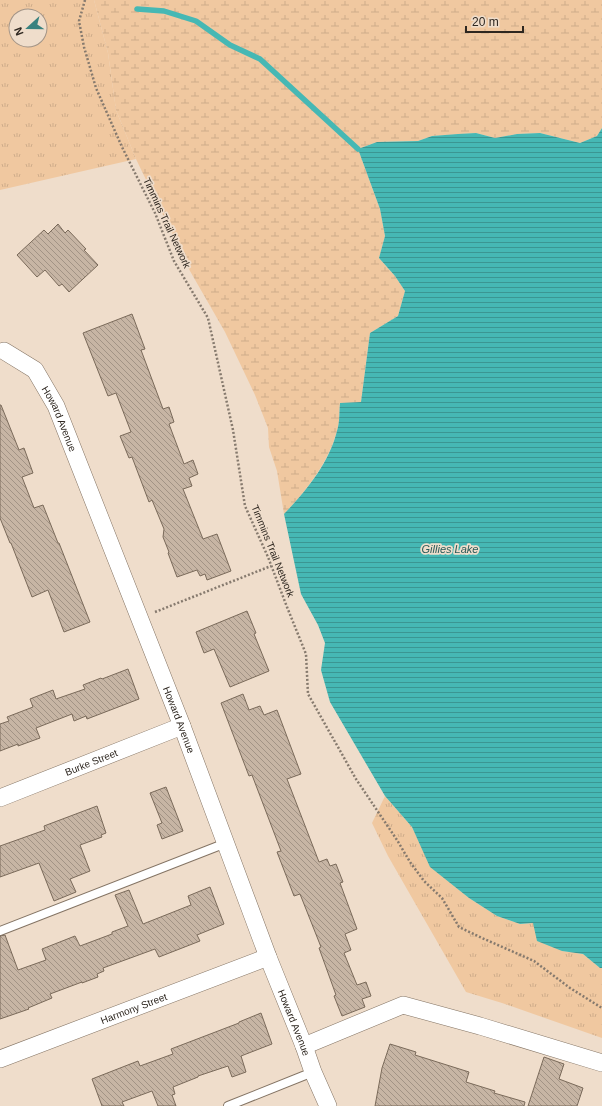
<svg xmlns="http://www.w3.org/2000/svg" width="602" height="1106" font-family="Helvetica,sans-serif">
<defs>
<pattern id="grass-tufts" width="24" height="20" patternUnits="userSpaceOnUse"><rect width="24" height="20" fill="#f0c8a0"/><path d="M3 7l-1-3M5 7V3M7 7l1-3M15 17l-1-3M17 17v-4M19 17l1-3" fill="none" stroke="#ceac8a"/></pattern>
<pattern id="wetland-marsh" width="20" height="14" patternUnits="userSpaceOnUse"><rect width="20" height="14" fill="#f0c8a0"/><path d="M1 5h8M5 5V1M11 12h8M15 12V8" fill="none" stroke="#ceac8a"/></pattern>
<pattern id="water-rules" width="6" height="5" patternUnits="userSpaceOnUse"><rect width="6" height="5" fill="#46b8b4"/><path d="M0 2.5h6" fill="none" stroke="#3b9692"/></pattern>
<pattern id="building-back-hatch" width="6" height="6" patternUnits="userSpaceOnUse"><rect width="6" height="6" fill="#c7b5a4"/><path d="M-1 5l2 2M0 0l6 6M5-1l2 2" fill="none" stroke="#a29385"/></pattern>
</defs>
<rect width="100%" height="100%" fill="#efddcb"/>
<!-- grass -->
<g fill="url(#grass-tufts)" fill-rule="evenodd">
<path d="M0,0H94L108,53L116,110L136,159L0,190ZM16,16H40V40H16Z"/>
<polygon points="385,796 412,827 431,867 469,898 497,916 520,924 533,923 562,951 583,954 600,968 602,968 602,1038 502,1003 466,992 388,856 372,823"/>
</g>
<!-- wetland -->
<path fill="url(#wetland-marsh)" d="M94,0H602V128L597,136L580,143L540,133L517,134L495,138L476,133L432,136L418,141L377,142L358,149L380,209L385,236L379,258L395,276L405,291L398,316L370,333L361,402L340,403C339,412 340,423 337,431C328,463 307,490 284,514L277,471L269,447L268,428L255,395L225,332L190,271L136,159L116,110L108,53Z"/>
<!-- water -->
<path fill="url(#water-rules)" d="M602,128V968H600L583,954L562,951L537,941L533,923L520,924L497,916L469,898L430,867L412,827L385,796L330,702L321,670L325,643L318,625L301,594L284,514C307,490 329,463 337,431C340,422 339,412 340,403L361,402L370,333L398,316L405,291L395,276L379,258L385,236L380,209L358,149L377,142L418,141L432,136L458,134L476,133L495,138L517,134L540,133L580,143L597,136Z"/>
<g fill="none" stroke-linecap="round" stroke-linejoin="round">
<!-- stream -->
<polyline stroke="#46b8b4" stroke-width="5.5" points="137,9 164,11 196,21 230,45 260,59 358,149"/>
</g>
<!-- building -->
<g fill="url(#building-back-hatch)" stroke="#7a6a5a">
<polygon points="58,224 65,233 68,230 86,249 84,250 98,265 69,292 62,284 59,286 45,270 37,277 17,255 44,230 48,234"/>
<polygon points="132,314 145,349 141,350 163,409 169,407 174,422 169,424 184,464 193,460 198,474 189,478 192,486 183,489 203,539 217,534 231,571 207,580 205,574 200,576 197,570 177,577 168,553 169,552 163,537 164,529 152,500 149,502 132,457 129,458 120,436 131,432 116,393 108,396 83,333"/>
<polygon points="0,405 1,405 19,450 24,448 33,473 22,477 34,508 43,505 58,543 59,543 90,622 64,632 48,590 32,597 11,543 10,543 0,518"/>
<polygon points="247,611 256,633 254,634 269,671 230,687 214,649 204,653 196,632"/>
<polygon points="128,669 139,699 87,719 86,716 74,721 72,714 36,728 40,738 18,746 18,744 0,751 0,724 9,721 7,717 33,707 30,699 53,690 56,699 85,689 83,685 101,678 102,679"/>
<polygon points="243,694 249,710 260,706 264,715 277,710 301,774 287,779 319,862 327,859 330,866 336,864 343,882 340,883 357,929 345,934 351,950 344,953 357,985 366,982 371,996 362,999 365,1007 342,1016 334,996 336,995 319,948 321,947 300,894 294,896 277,852 281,851 252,775 249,776 221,703"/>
<polygon points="166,787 183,831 162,839 157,825 162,823 150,793"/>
<polygon points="97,806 106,833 101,835 102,837 80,845 90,871 70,879 76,892 54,901 39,863 0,877 0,846 45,830 44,826"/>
<polygon points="210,887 224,924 197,935 200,941 159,957 155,949 103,968 104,971 97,974 98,977 82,983 82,982 50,994 52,998 28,1008 29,1009 0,1019 0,936 5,935 18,970 46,960 42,949 75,936 80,946 112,934 112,932 128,926 115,895 129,890 143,924 191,905 188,896"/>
<polygon points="261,1013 272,1044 241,1056 246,1072 232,1077 228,1066 198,1076 198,1077 173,1087 175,1094 172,1095 176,1106 158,1106 152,1091 122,1102 124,1106 102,1106 92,1079 138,1061 140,1066 173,1054 171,1049 239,1023 239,1022"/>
<polygon points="390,1044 416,1052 415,1055 469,1072 466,1082 495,1091 494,1093 525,1102 524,1106 375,1106 382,1068"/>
<polygon points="544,1057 564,1064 559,1079 583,1088 577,1106 528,1106"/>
</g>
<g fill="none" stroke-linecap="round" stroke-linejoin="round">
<!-- service casing -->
<g stroke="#847464" stroke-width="10">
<g id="service">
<polyline points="0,931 226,843"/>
<polyline points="228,1106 313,1072"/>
</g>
</g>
<!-- minor casing -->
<g stroke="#847464" stroke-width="18">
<g id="minor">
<path id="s1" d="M4,351L35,370L56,406L182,726L268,957L304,1046L313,1072L328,1106"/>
<path id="s2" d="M0,798L182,726"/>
<polyline points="304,1046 403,1005 480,1026 602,1063"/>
<path id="s3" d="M0,1059L268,957"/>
</g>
</g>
<!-- path -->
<g stroke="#867a6e" stroke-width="2.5" stroke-dasharray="2 2" stroke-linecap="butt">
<polyline points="85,0 79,21 84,47 96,88 122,147 155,213 174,261 208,318 233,430 245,506 268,557 287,607 306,654 308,694 356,779 397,840 410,862 424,881 442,898 459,927 482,938 534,961 570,988 602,1008"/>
<polyline points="155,612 271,566"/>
</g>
<!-- service -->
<use href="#service" stroke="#fff" stroke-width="8"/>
<!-- minor -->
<use href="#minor" stroke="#fff" stroke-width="17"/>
</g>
<g text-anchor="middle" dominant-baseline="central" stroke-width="3.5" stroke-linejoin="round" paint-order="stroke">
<!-- street labels -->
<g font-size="10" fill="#2e2720" stroke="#efddcb">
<text transform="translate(167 223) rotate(65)">Timmins Trail Network</text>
<text stroke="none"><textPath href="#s1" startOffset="91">Howard Avenue</textPath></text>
<text transform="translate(273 551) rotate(68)">Timmins Trail Network</text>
<text stroke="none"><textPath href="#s1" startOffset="415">Howard Avenue</textPath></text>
<text stroke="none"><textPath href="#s2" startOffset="98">Burke Street</textPath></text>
<text stroke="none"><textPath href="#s3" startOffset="143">Harmony Street</textPath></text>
<text stroke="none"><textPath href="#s1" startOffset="739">Howard Avenue</textPath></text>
</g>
<!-- water labels -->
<g font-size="11" font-style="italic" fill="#2a5a58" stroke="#efddcb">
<text x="450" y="549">Gillies Lake</text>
</g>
</g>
<!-- north arrow -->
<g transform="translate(28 28) rotate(249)"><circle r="19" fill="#efddcb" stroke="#a29487"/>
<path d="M0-3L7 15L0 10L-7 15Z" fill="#39827f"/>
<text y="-6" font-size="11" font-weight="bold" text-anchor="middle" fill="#2e2720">N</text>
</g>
<!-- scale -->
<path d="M466 26v6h57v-6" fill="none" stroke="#2e2720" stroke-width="2"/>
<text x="472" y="26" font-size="12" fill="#2e2720" stroke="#efddcb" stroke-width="3" paint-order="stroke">20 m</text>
</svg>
